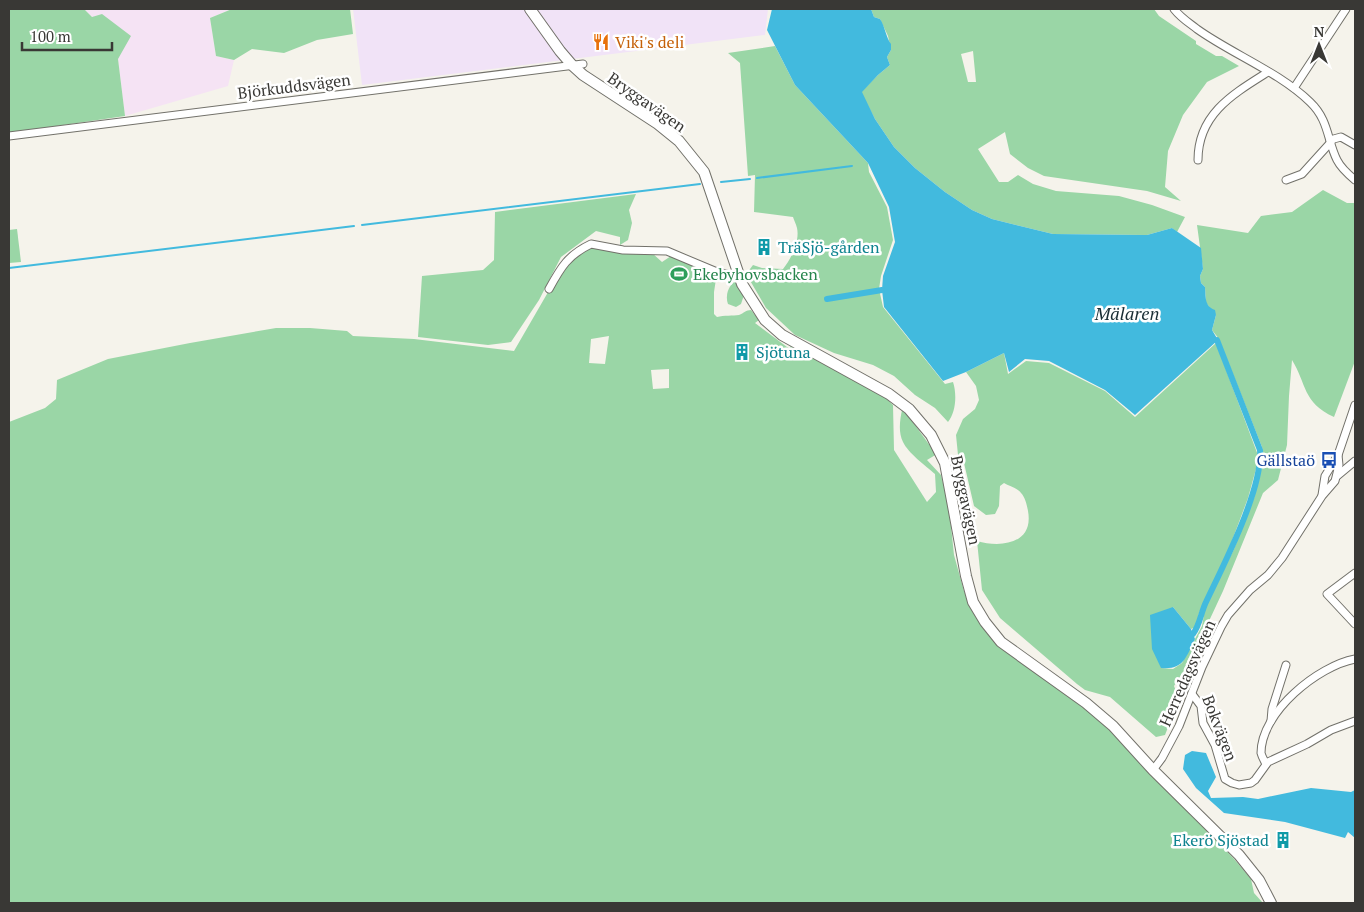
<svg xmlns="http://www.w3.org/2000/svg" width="1364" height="912" font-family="'PT Serif',serif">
<rect width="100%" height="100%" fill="#f5f3eb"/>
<!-- industrial -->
<polygon fill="#f1e3f7" points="353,9 768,9 765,35 362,85"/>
<!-- education -->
<polygon fill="#f5e3f4" points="84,9 232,9 210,18 216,56 234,60 228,86 125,116 118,59 92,17"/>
<!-- green -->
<g fill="#9ad6a6" fill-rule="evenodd">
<polygon points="9,9 84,9 92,17 102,14 131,36 118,59 125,116 9,133"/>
<polygon points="232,9 350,9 353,34 317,40 284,53 252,49 234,60 216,56 210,18"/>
<path d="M871,9H1154L1159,16L1196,41V44L1216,56H1222L1239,66L1207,82L1183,115L1168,151L1165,187L1181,201L1147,191L1044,176L1028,168L1010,154L1005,132L978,149L999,182H1008L1018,175L1033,184L1056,191L1119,196L1152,205L1185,217L1177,232L1172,228L1147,235L1053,234L992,219L972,210L945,192L915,168L894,147L875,119L861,92L878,75L890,65L887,57L891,50L888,36L880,19L874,17ZM973,51L976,82H968L961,54Z"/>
<path d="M775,46L795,85L868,163L869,172L887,207L893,240L881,276L879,289L883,307L945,384L953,382C957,394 956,412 948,422L935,408L915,395L894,376L873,365L834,353L795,335L766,308L748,277L747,273L753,265L762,268L783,269C791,259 800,241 797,228C796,224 794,220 793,217L754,212L755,175L748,176L740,63L728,53Z"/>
<path d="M1323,190L1347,203H1355V361L1334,417C1302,402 1307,384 1292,360L1289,396L1287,445L1278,480L1263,493L1223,591L1202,636L1185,669L1174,686L1179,699L1165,735L1156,737L1110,697L1085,690L1077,684L1000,618L982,590L977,541C1001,548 1034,544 1028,511C1027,505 1025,497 1021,493C1018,488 1009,486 1004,483L1000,486L999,506L995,514L986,515L974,506L964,463L958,455L956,435L963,419L975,409L979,400L976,386L966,372L1004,353L1008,374L1026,361L1049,363L1105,391L1135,417L1216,343L1259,458L1248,498L1230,546L1199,613L1196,627L1191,629L1173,607L1161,668L1173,669L1182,663L1202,626L1205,609L1234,549L1254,498L1264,458L1262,447L1219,339L1212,330L1216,315L1206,303L1205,287L1201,283L1200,276L1203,269L1197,225L1248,233L1261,216L1292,212Z"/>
<polygon points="636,194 629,210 632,223 628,240 620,245 620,237 596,231 561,257 539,300 511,342 488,345 418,337 422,276 483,270 494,260 495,212"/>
<polygon points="17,229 21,262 9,263 9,230"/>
<path d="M591,245L652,253L662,262L671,256L714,275L716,279L714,292V314L717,317C724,315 733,316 739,315C744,313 746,310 751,310L759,320L755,323L791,350L790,346L798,349L884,396L893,405L894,450L927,502L936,492L935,474C926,466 908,453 903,442C898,432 900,420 902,410C916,423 924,440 937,454L927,460L941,475L949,507L954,555L964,591L975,614L1110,727L1235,860L1251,879L1254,893L1263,903H9V422L45,408L56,399L57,380L108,359L190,343L276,328H310L347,331L353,336L414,339L514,351L562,268ZM609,336L605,364L589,363L591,339ZM669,369V388L653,389L651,370Z"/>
<path d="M736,281L744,295L741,304L736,307L728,304C725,296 728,285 736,281Z"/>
</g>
<!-- water -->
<g fill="#42bade">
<path d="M772,9H871L874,17L880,19C885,26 886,38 891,44V50L887,57L890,65L878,75L862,92L875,119L894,147L915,168L945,192L972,210L992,219L1053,234L1147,235L1172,228L1201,248L1203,269L1200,276L1201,283L1205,287C1206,297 1204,306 1215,310L1216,315L1212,330L1218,340L1135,415L1105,390L1049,361L1025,359L1009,372L1004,353L966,372L943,381L884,307L882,290L883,276L895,242L889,207L868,163L795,85L767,30Z"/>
<path d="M1173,607L1191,629L1195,639C1186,657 1184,670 1161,668L1152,649L1150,615Z"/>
<polygon points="1192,751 1206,753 1216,777 1208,791 1211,798 1243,797 1258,799 1311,788 1351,792 1355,790 1355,838 1348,832 1345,838 1285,822 1224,813 1196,788 1183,769 1185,755"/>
</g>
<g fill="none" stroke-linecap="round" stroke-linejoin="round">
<!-- stream -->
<g stroke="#42bade" stroke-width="2">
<polyline points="757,178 852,166"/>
<polyline points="721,182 750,179"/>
<polyline points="362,225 700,184"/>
<polyline points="9,268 354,226"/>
</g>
<!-- canal -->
<g stroke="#42bade" stroke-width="6">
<polyline points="827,299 882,290"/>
<path d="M1193,634C1200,625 1201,612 1206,602C1223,566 1263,489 1260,450L1217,340"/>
</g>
<!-- minor casing -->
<g stroke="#72716a" stroke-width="9">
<g id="minor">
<path d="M1174,9C1181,18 1188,22 1197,29C1232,54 1279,72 1310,102C1329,120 1327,140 1337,160C1341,168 1349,175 1355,180"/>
<polyline points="1294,88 1346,9"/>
<polyline points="9,136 583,64"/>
<polyline points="1330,140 1341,137 1355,145"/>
<path d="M1198,160C1198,114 1233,94 1268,72"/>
<polyline points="1286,180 1302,174 1331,142"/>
<path d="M549,289C561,267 568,255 591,244L623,250L667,251L717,272L730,275L738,272"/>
<polyline points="1337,476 1355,461"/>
<polyline points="1322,495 1325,476 1338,455 1355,405"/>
<polyline points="1355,573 1327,594 1355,624"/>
<polyline points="1192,694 1201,706 1203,723 1215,745 1225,779 1232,783 1239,785 1251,783 1255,780 1268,762 1307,744 1331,730 1355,721"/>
<polyline points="1271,721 1272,709 1286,665"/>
<path d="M1266,764C1264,760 1262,757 1261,753C1261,712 1318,666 1355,659"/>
<polyline points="1153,770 1162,758 1179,726 1202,667 1221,627 1228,615 1250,590 1268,575 1282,558 1322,496 1335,481 1339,465 1338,455"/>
</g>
</g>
<!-- secondary casing -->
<g stroke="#72716a" stroke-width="12">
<polyline id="secondary" points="530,9 560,51 572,65 583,75 658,124 679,141 704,172 742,284 765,320 782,335 889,394 909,409 931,435 945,463 966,576 973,602 985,622 1001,642 1086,703 1113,726 1153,770 1239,855 1259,880 1271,903"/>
</g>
<!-- minor -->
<use href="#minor" stroke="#fff" stroke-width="7"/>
<!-- secondary -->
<use href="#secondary" stroke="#fff" stroke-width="10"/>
</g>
<!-- icons -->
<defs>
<g id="restaurant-bare" transform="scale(1.35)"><path d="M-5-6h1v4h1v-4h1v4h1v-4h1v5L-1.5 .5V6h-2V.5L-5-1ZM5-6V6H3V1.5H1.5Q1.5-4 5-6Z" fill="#e8710a" stroke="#fff" stroke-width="2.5" paint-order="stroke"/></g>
<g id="building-bare" transform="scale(1.35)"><path d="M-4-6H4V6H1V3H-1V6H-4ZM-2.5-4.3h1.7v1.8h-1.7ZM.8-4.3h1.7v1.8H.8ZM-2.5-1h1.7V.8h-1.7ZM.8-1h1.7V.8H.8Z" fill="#0f9aa8" stroke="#fff" stroke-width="2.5" paint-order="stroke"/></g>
<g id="stadium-bare" transform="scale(1.35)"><path d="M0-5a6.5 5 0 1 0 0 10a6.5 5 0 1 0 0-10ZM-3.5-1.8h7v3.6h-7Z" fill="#2e9e5b" stroke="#fff" stroke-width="2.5" paint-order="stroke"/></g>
<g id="bus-bare" transform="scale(1.35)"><path d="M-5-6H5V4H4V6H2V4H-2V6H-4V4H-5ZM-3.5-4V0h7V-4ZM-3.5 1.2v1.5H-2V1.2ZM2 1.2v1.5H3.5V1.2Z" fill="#1a4fb4" stroke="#fff" stroke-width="2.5" paint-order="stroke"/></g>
</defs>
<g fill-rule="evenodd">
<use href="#restaurant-bare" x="601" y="42"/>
<use href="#building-bare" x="764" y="247"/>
<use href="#stadium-bare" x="679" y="274"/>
<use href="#building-bare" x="742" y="352"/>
<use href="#bus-bare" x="1329" y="460"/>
<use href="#building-bare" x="1283" y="840"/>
</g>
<g text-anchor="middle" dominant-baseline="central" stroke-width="5" stroke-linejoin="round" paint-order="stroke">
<!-- food labels -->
<g font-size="16" fill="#c56008" stroke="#fff" text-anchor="start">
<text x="615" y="42">Viki's deli</text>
</g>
<!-- street labels -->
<g font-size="16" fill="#393835" stroke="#fff">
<text transform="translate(294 86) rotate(-7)">Björkuddsvägen</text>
<text transform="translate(647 102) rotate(35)">Bryggavägen</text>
<text transform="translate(966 500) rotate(78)">Bryggavägen</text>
<text transform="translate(1187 673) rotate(-66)">Herredagsvägen</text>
<text transform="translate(1220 728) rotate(69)">Bokvägen</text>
</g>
<!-- culture labels -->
<g font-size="16" fill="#0d838f" stroke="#fff" text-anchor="start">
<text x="778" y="247">TräSjö-gården</text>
<text x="756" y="352">Sjötuna</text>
<text x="1269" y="840" text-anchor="end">Ekerö Sjöstad</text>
</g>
<!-- leisure labels -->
<g font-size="16" fill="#27864d" stroke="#fff" text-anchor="start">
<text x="693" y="274">Ekebyhovsbacken</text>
</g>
<!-- transit labels -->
<g font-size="16" fill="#164399" stroke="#fff" text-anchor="end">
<text x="1315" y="460">Gällstaö</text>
</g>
<!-- water labels -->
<g font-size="18" font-style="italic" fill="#192d34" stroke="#fff">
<text x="1127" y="313">Mälaren</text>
</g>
</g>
<!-- border -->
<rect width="1364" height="912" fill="none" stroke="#393835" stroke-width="20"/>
<!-- north arrow -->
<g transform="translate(1319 45)" stroke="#ffffff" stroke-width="4" paint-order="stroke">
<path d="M0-4L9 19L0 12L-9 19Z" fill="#393835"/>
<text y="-8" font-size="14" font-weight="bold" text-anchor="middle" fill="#393835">N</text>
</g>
<!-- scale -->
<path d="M22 42v8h90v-8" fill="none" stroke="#393835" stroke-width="2.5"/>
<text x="30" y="42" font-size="15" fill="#393835" stroke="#ffffff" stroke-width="4" paint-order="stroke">100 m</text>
</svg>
